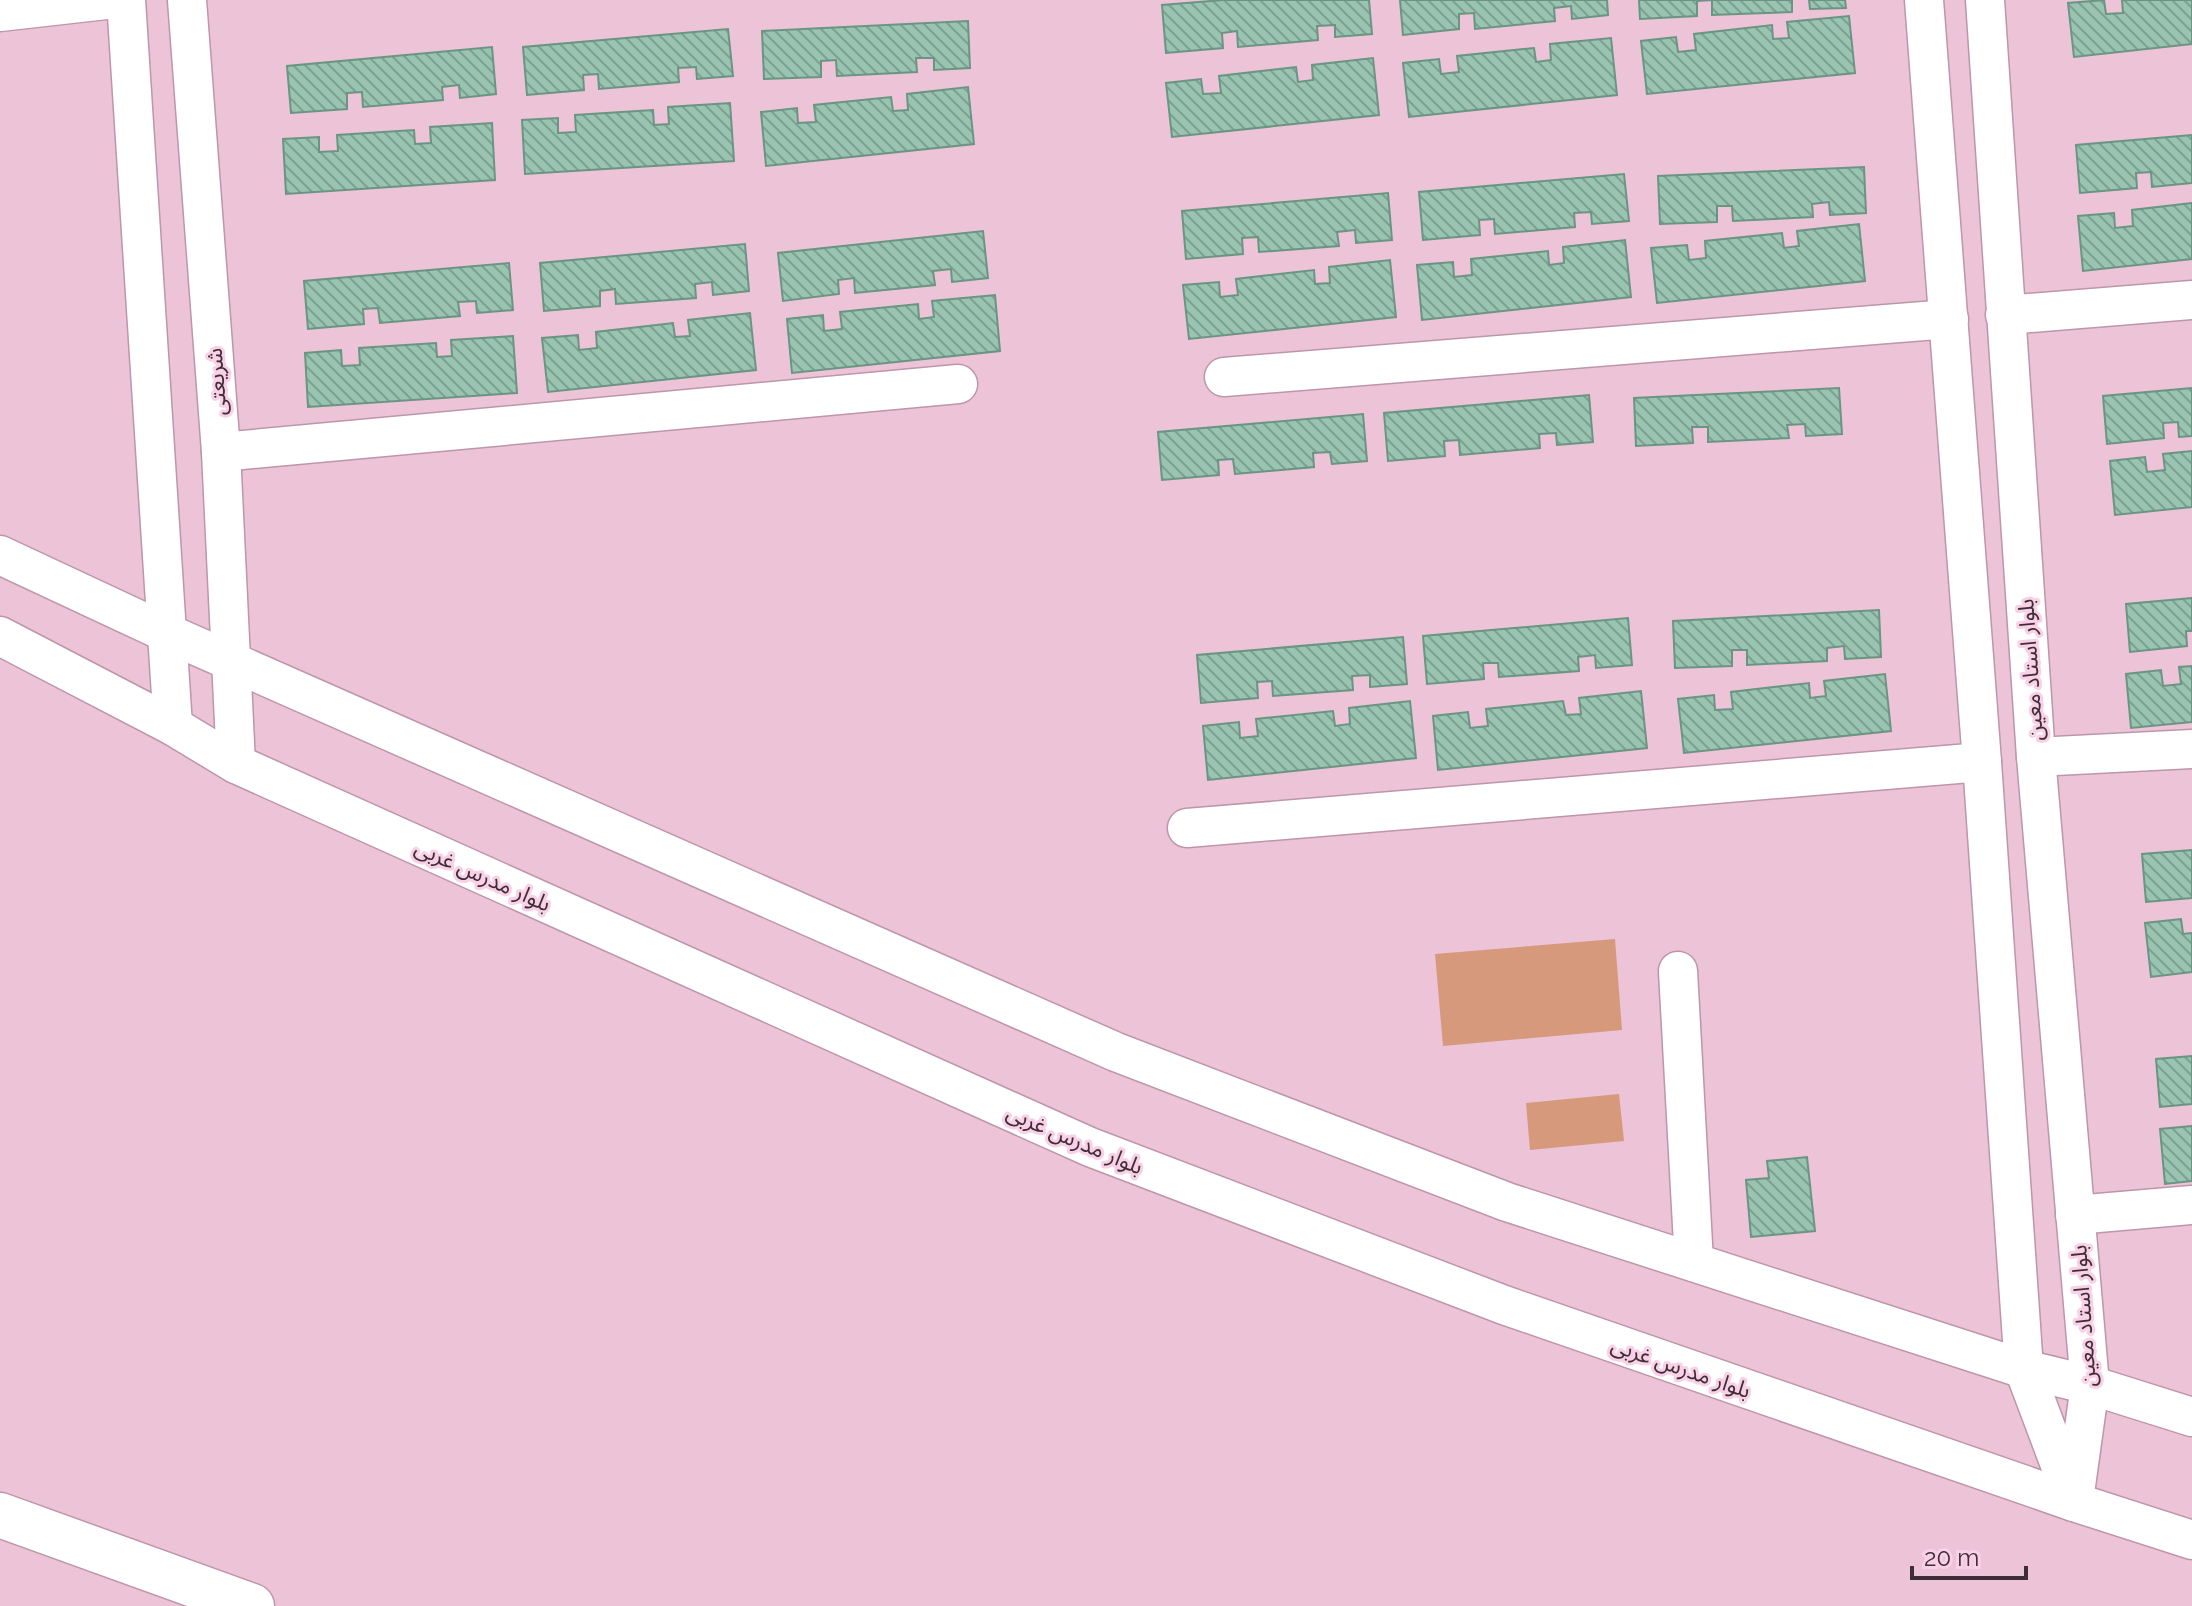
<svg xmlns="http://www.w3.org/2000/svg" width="2192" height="1606" font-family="Raleway,'Noto Sans Arabic',sans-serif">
<defs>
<pattern id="building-back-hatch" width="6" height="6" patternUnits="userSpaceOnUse" patternTransform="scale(2)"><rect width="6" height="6" fill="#98c4b1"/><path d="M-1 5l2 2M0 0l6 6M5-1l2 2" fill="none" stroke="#7da091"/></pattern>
</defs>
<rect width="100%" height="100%" fill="#ecc3d7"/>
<!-- green -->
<g fill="#d6997c">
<polygon points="1615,939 1622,1030 1443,1046 1435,954"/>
<polygon points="1619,1094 1624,1141 1530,1150 1526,1103"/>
</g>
<!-- building -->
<g fill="url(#building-back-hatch)" stroke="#6b9583" stroke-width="2">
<polygon points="1223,0 1369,0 1372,34 1335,37 1335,25 1317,26 1318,40 1238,47 1237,31 1222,33 1223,48 1166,53 1162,5"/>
<polygon points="1400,0 1607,0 1608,15 1572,19 1571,6 1554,8 1555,21 1475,29 1474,13 1459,14 1459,29 1403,35"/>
<polygon points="1639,0 1792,0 1792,12 1712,15 1712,0 1697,1 1697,16 1640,19"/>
<polygon points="1809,0 1845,0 1846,8 1810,9"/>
<polygon points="2104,0 2106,14 2123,13 2122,0 2192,0 2192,44 2074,57 2068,3"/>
<polygon points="1849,16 1855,73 1647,94 1641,41 1676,37 1678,52 1696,50 1694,34 1772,25 1773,39 1789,38 1787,22"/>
<polygon points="968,21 970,68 934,70 934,58 916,58 917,72 837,76 836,60 821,61 821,77 764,79 762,31"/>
<polygon points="728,29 733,76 697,79 696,67 678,68 679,82 599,89 598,74 583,75 584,90 527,95 523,47"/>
<polygon points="1611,38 1617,95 1409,117 1403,63 1439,59 1441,74 1459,72 1457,56 1534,48 1536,62 1551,60 1550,44"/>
<polygon points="492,47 496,94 460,98 459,85 442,87 443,100 363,107 362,92 347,93 347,109 291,113 287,66"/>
<polygon points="1373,58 1379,115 1172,137 1166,83 1201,79 1203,94 1221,93 1219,76 1296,67 1298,82 1313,80 1312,65"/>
<polygon points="968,87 974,144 766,166 761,112 797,108 798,123 816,122 814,105 891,97 893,111 908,110 907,94"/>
<polygon points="730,103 734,161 525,174 522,120 558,118 558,133 576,132 575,115 653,110 654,125 669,124 668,107"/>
<polygon points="492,123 495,180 286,194 283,139 319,137 319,152 338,151 337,135 414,130 415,144 431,143 430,127"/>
<polygon points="2192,135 2192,183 2152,187 2151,172 2136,173 2137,188 2080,193 2076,145"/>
<polygon points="1864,167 1866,213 1830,215 1829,202 1812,204 1813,217 1733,221 1732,206 1717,206 1717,222 1660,224 1658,176"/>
<polygon points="1624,174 1629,221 1592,224 1591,212 1574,213 1575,227 1495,234 1494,219 1479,220 1480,235 1423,240 1419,192"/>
<polygon points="1388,193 1392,240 1356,243 1355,230 1337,232 1339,246 1259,252 1258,237 1242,238 1243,254 1186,259 1182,211"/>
<polygon points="2192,203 2192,259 2083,271 2078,216 2114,213 2115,228 2133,226 2132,210"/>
<polygon points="1859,224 1865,281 1657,303 1651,248 1687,245 1689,260 1706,258 1705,241 1782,233 1784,248 1799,246 1797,231"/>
<polygon points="983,231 988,278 952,282 951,269 933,271 935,285 855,293 854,278 838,280 839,294 783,301 778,253"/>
<polygon points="1625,240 1631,297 1422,320 1417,265 1453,262 1454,277 1472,275 1471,259 1548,251 1549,265 1564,263 1563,247"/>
<polygon points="745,244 749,291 713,295 712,282 695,284 696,298 616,304 615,289 600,291 600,306 544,311 540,263"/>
<polygon points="1390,260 1396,317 1189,339 1183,285 1219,282 1220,297 1238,295 1236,279 1314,270 1315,284 1330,283 1329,267"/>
<polygon points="509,263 513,310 477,313 476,301 458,302 460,316 380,323 378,308 363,309 364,324 308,329 304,281"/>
<polygon points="995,295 1000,351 792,373 787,319 823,315 824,331 842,329 840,312 918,304 919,319 934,317 932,301"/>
<polygon points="750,313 756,370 548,392 542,338 578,335 579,350 597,348 596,332 673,323 675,337 690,336 688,320"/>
<polygon points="513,336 517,393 308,407 305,353 341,350 342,366 360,365 359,348 436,343 437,357 452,356 451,340"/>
<polygon points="1839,388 1842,434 1806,436 1805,424 1787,425 1789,438 1708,442 1708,427 1692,427 1693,443 1636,446 1634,398"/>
<polygon points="2192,388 2192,436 2179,437 2178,422 2163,423 2164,438 2107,444 2103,396"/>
<polygon points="1589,395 1593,442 1557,445 1556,433 1539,434 1540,448 1460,455 1459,440 1444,441 1445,456 1388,461 1384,413"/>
<polygon points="1363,414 1367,461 1332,464 1330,452 1313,453 1314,467 1235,474 1233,459 1218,460 1219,475 1162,480 1158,432"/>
<polygon points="2192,451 2192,507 2115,515 2110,461 2145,457 2147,472 2165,470 2163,454"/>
<polygon points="2192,598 2192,631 2186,631 2187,646 2130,652 2126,604"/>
<polygon points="1879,610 1881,657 1845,659 1844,646 1827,648 1827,661 1747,665 1747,650 1732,650 1732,666 1675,668 1673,621"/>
<polygon points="1628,618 1632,665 1596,668 1595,655 1578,657 1579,671 1499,677 1498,663 1483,663 1484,679 1427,684 1423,636"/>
<polygon points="1403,637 1407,684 1370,687 1370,675 1352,676 1353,690 1273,696 1272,681 1257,682 1258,698 1201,703 1197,655"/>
<polygon points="2192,666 2192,722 2131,728 2126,674 2161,670 2163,686 2181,684 2179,667"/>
<polygon points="1885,674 1891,731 1684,753 1678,699 1714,695 1715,710 1733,709 1731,692 1809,683 1810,698 1826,696 1824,681"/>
<polygon points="1641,691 1647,748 1438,770 1433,716 1468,712 1470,728 1488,726 1486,709 1563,701 1566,715 1581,714 1579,698"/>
<polygon points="1410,701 1416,758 1208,780 1203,726 1239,722 1240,738 1258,736 1256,719 1333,711 1335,726 1350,724 1349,708"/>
<polygon points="2192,850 2192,898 2146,902 2142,854"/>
<polygon points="2181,919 2183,934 2192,933 2192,972 2151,977 2145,923"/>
<polygon points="2192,1056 2192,1104 2160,1107 2156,1059"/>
<polygon points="2192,1126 2192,1181 2165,1184 2160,1129"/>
<polygon points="1807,1157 1815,1231 1751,1237 1746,1180 1769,1178 1767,1161"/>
</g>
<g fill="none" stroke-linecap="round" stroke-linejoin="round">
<!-- minor casing -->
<g stroke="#bd96aa" stroke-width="41">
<g id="minor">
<polyline points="126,0 173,726"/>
<polyline points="187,0 221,452 236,764"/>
<polyline points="1924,0 1982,762 2024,1369 2074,1502"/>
<polyline points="1985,0 2036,757 2090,1385 2074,1500"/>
<polyline points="0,12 106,0"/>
<polyline points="2005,315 2192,300"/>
<polyline points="1224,377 1949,319"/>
<polyline points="221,452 958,384"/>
<polyline points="0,555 167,633 1116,1052 1507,1202 2024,1369 2090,1385 2192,1417"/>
<polyline points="0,636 173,726 236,764 1090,1147 1504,1305 2074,1502 2192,1540"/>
<polyline points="2036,757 2192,749"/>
<polyline points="1187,828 1982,762"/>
<polyline points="1678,971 1694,1262"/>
<polyline points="2075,1215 2192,1205"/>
</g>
</g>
<!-- tertiary casing -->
<g stroke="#bd96aa" stroke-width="47">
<polyline id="tertiary" points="0,1515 252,1606"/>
</g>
<!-- minor -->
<use href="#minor" stroke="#fff" stroke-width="38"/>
<!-- tertiary -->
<use href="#tertiary" stroke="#fff" stroke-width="44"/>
</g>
<g text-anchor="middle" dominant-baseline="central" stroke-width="6" stroke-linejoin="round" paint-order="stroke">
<!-- street labels -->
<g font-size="22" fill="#3e2e37" stroke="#f9d0e5">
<text transform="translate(216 382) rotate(-94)">شریعتی</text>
<text transform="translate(2030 670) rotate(-94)">بلوار استاد معین</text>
<text transform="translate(483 875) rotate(24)">بلوار مدرس غربی</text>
<text transform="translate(1075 1139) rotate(23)">بلوار مدرس غربی</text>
<text transform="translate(2083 1316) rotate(-94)">بلوار استاد معین</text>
<text transform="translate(1681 1367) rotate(19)">بلوار مدرس غربی</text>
</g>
</g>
<!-- scale -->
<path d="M1912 1566v12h114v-12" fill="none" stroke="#3e2e37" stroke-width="4"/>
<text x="1924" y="1566" font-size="24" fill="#3e2e37" stroke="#f9d0e5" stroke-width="6" paint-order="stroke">20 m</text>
</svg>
